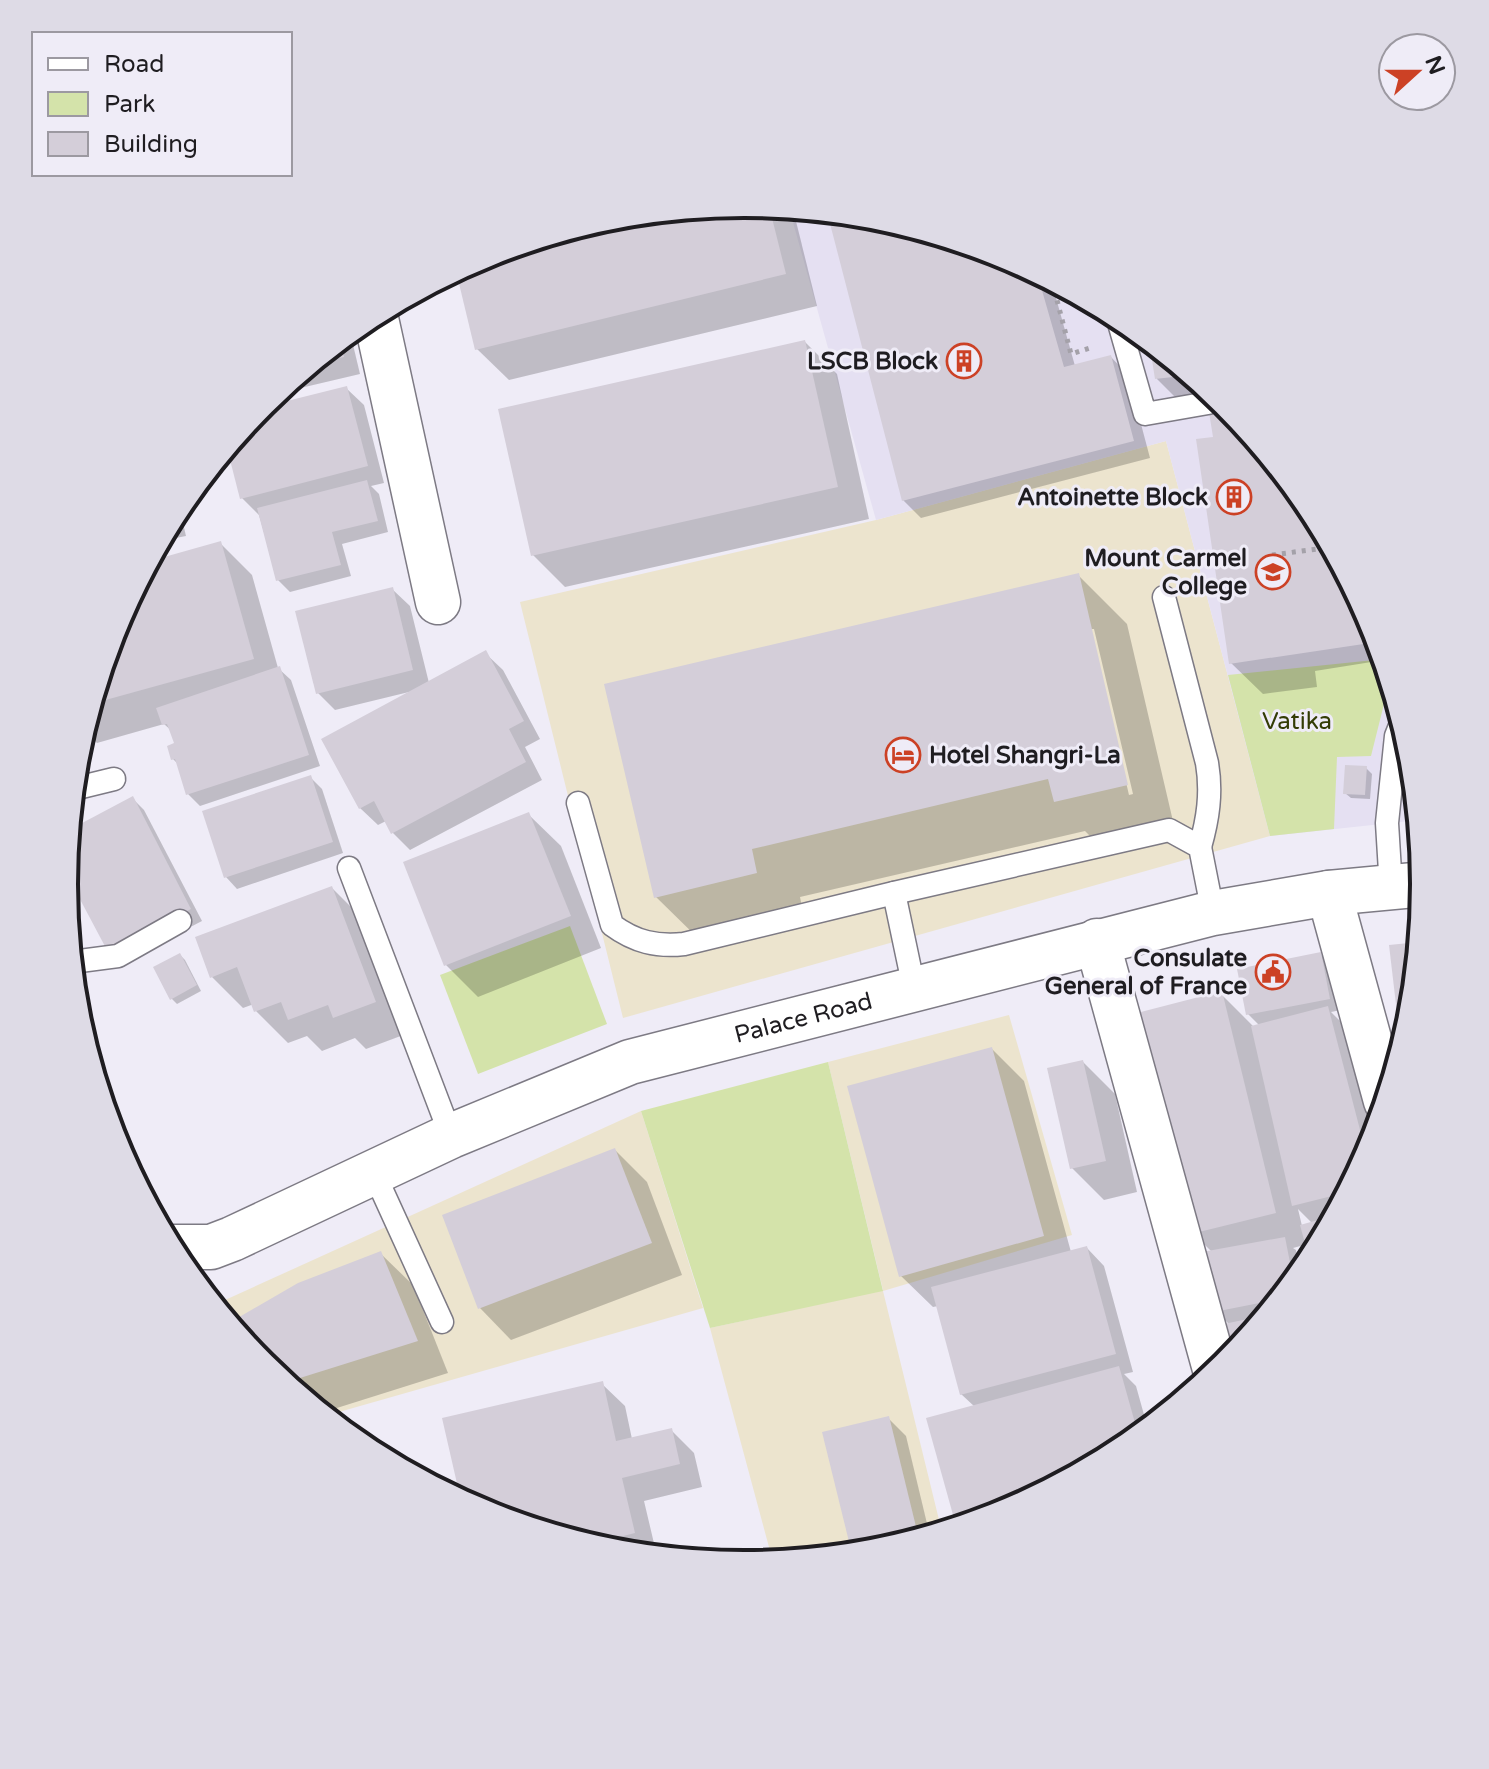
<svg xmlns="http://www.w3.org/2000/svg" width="1489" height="1769" font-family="'Varela Round',sans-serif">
<rect width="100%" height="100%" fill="#efecf7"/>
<!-- commercial -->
<g fill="#ece4ce">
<polygon points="1166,441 1270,836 623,1018 520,602 876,520"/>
<polygon points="1009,1015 1072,1235 883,1291 942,1532 877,1552 773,1562 710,1328 883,1290 828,1062"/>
<polygon points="641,1111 703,1308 325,1416 263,1365 214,1305"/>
</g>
<!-- built -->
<polygon fill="#e5e0f2" points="789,208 878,217 1005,256 1123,319 1226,404 1311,507 1373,625 1412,752 1419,820 1270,836 1166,441 876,520"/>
<!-- green -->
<g fill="#d4e3aa">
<polygon points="1384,659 1390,680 1371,756 1337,757 1334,829 1270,836 1228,675"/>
<polygon points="570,926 607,1024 478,1074 440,975"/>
<polygon points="828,1062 883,1291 710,1328 641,1111"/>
</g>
<!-- shadow -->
<g fill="#0003" fill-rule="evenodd">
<polygon points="745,204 793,209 817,306 509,380 477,349 458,270 485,256 612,217"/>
<polygon points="878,217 1005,256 1051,280 1075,366 1111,357 1128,375 1150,458 921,518 903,500"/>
<polygon points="350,332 360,374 275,394"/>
<polygon points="805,342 837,374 869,519 565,587 533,555"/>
<polygon points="1152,343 1226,404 1240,420 1242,434 1311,507 1373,625 1384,660 1315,671 1317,687 1263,694 1231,663 1215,438 1209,398 1180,402 1157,379"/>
<polygon points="346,388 364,405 384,483 371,486 379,494 388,532 342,544 351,576 290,592 278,580 259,515 242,498 228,446 257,411"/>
<polygon points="179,506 186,536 160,541"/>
<polygon points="220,543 252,575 278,668 291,680 320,766 200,806 188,794 178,764 173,759 177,745 173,732 164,724 97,743 84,730 116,624 148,563"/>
<path d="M1078,575L1127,624L1176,834L1104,850L1085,831L800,897L805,922L705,945L656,897ZM1090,629H1094L1133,794L1129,795Z"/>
<polygon points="392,589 410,606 429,683 485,653 503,670 540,739 525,747 542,780 410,850 393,833 386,821 378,825 360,808 409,692 335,710 318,693"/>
<polygon points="1366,768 1372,774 1370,799 1351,798 1345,793"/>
<polygon points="310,777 322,789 343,853 237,889 226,877"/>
<polygon points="133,799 144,810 202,921 121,963"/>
<polygon points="529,815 561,846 601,948 478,997 446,965"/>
<polygon points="332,888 364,920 406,1034 366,1049 355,1038 322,1051 307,1036 288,1043 256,1011 254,1004 243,1008 212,977"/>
<path d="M1320,954L1332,966L1341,1010L1331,1012L1359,1040L1380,1122L1373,1145L1312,1260L1308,1244L1293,1248L1296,1250L1300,1275L1228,1363L1230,1325L1216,1311L1212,1252L1193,1233L1221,994L1253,1026H1260L1248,1014ZM1298,1209L1313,1224L1302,1226Z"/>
<polygon points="180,955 185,960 201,991 177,1004 171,998"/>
<polygon points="992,1049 1024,1081 1071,1252 1087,1248 1104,1266 1133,1372 1124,1374 1136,1386 1148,1429 1122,1451 1004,1513 962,1526 956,1521 975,1407 961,1394 938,1306 933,1307 901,1276"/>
<polygon points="1083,1062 1115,1094 1137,1192 1104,1200 1072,1168"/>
<polygon points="615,1150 647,1182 682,1275 511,1340 480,1308"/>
<polygon points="381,1254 413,1285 448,1373 321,1413 263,1365 230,1325 299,1285"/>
<polygon points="602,1384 625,1406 632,1439 671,1430 694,1453 702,1487 644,1501 657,1556 611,1552 484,1513 463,1502"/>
<polygon points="889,1419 906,1436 930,1536 877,1552 854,1554 825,1434"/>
</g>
<!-- building -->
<g fill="#d4ced9">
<polygon points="745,204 769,206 786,274 475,350 456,271 485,256 612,217"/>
<polygon points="827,212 878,217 1005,256 1037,273 1064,367 1111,355 1134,441 902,501"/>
<polygon points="340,340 344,357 311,364 316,360"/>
<polygon points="805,340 838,487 531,556 498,409"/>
<polygon points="1149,341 1191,375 1155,379"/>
<polygon points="347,386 368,466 240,499 227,448 259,408"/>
<polygon points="1205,387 1226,404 1236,415 1238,433 1249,431 1311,507 1373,625 1377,642 1229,664 1196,439 1213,437"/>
<polygon points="367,480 378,521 332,532 341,565 276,581 257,508"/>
<polygon points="221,541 254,659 91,704 116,624 150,561"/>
<polygon points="1079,573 1128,785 1054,802 1048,779 752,849 757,873 654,898 604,684"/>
<polygon points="393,587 413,670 316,694 295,611"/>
<polygon points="486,650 524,721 509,729 526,762 391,834 374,801 359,809 321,739"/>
<polygon points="280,666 309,755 186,795 175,759 171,760 167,746 174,743 167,724 162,725 156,708"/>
<polygon points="1345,765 1367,766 1365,795 1343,794"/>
<polygon points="311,775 333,842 224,878 202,811"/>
<polygon points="133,796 191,909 108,952 65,871 69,830"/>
<polygon points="529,812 571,916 444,966 403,862"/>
<polygon points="332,886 376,1002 333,1018 328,1005 288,1020 281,1002 254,1012 237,967 210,978 195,937"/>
<polygon points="1419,942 1412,1018 1408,1029 1399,1030 1389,945"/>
<polygon points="1321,952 1330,999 1246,1015 1237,969"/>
<polygon points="180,953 197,985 170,1000 153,967"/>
<polygon points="1222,991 1276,1213 1191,1234 1137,1013"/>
<polygon points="1328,1006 1367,1157 1348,1192 1292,1206 1251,1026"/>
<polygon points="992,1047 1044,1236 899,1277 847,1086"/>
<polygon points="1083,1060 1106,1161 1070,1169 1047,1068"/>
<polygon points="615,1148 652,1243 478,1309 442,1215"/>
<polygon points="1336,1215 1318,1249 1310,1262 1300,1225"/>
<polygon points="1285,1237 1294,1283 1280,1299 1214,1312 1202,1252"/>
<polygon points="1087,1246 1116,1354 960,1395 931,1287"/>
<polygon points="381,1251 418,1341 284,1383 263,1365 229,1323 298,1283"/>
<polygon points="1267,1315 1227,1365 1219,1325"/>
<polygon points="1119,1366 1139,1437 1122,1451 1024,1503 955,1522 926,1418"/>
<polygon points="603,1381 616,1441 672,1428 680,1464 622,1478 635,1533 588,1545 484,1513 461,1501 442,1418"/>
<polygon points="889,1416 919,1539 877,1552 852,1554 822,1432"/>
</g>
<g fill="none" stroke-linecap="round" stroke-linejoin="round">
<!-- lane casing -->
<g stroke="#7d7a84" stroke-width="25">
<g id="lane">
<polyline points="1117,316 1145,414 1208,403"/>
<path d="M1164,597L1207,763C1212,793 1208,819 1200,847"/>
<polyline points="73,789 114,779"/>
<path d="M578,803L612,925C635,942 657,947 684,944L894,893L1169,830L1200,847L1213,913"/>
<polyline points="349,868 451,1136"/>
<polyline points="1391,888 1387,823 1396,736 1402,721"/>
<polyline points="894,893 914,988"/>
<polyline points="72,962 118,956 180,921"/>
<polyline points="374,1173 442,1322"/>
</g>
</g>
<!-- street casing -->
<g stroke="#7d7a84" stroke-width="47">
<g id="street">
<polyline points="375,314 438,602"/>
<polyline points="1329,893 1386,1101"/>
<polyline points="1097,941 1216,1373"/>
</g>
</g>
<!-- secondary casing -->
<g stroke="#7d7a84" stroke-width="47">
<g id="secondary">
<path id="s1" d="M170,1247H211L232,1239L451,1136L630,1062L1213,913L1329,893L1425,884"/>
</g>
</g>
<!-- path -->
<g stroke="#a4a1a9" stroke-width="5" stroke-dasharray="4 6" stroke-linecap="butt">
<polyline points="1052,281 1071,354 1093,347"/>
<polyline points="1272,555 1332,547"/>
</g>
<!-- lane -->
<use href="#lane" stroke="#fff" stroke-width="22"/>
<!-- street -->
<use href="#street" stroke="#fff" stroke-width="44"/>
<!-- secondary -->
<use href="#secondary" stroke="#fff" stroke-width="44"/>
</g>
<!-- icons -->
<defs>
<g id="building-ring" transform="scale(1.8)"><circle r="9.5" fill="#efecf7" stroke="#cc4125" stroke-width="1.5"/><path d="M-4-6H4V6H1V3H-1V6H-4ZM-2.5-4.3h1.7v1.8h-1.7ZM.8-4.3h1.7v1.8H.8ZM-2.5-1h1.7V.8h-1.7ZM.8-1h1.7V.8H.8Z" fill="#cc4125"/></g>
<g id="university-ring" transform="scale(1.8)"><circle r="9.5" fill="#efecf7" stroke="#cc4125" stroke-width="1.5"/><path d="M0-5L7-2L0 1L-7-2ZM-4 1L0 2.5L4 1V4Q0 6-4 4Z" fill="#cc4125"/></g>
<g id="hotel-ring" transform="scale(1.8)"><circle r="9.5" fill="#efecf7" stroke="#cc4125" stroke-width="1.5"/><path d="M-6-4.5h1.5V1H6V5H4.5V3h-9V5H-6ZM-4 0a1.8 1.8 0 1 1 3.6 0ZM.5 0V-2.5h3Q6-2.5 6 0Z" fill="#cc4125"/></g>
<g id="civic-ring" transform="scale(1.8)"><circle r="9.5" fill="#efecf7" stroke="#cc4125" stroke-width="1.5"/><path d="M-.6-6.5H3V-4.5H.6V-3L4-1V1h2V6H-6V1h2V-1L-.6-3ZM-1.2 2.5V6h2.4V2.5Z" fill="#cc4125"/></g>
</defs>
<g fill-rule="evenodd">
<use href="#building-ring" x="964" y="361"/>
<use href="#building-ring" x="1234" y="497"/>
<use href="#university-ring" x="1273" y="572"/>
<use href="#hotel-ring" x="903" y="755"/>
<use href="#civic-ring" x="1273" y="972"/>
</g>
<g text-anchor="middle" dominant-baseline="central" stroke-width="6" stroke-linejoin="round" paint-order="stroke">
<!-- poi labels -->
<g font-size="24" font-weight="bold" fill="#1f1d21" stroke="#efecf7" text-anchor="end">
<text x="938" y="361">LSCB Block</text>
<text x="1208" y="497">Antoinette Block</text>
<text x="1247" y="558">Mount Carmel<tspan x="1247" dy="28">College</tspan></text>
<text x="929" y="755" text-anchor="start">Hotel Shangri-La</text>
<text x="1247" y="958">Consulate<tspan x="1247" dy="28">General of France</tspan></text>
</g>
<!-- park labels -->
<g font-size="24" fill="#333c05" stroke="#efecf7">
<text x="1297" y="721">Vatika</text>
</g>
<!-- street labels -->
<g font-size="24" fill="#1f1d21" stroke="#efecf7">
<text stroke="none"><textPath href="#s1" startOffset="678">Palace Road</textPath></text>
</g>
</g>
<!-- crop -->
<path d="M0 0H1489V1769H0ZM78 884a666 666 0 1 1 1332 0a666 666 0 1 1-1332 0Z" fill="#dedbe6" fill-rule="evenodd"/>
<path fill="none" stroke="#1f1d21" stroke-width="4" d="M78 884a666 666 0 1 1 1332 0a666 666 0 1 1-1332 0Z"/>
<!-- legend -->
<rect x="32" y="32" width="260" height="144" fill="#efecf7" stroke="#9c99a1" stroke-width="2"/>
<rect x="48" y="58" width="40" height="12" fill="#ffffff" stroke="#9c99a1" stroke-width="2"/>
<text x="104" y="72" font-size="24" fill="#1f1d21">Road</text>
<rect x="48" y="92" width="40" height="24" fill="#d4e3aa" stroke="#9c99a1" stroke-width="2"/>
<text x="104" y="112" font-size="24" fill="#1f1d21">Park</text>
<rect x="48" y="132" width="40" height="24" fill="#d4ced9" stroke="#9c99a1" stroke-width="2"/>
<text x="104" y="152" font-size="24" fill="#1f1d21">Building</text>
<!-- north arrow -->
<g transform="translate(1417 72) rotate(69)"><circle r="38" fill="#efecf7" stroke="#9c99a1" stroke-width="2"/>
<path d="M0-6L14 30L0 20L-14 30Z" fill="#cc4125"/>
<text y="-12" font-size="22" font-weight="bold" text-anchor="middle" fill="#1f1d21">N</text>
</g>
</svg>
